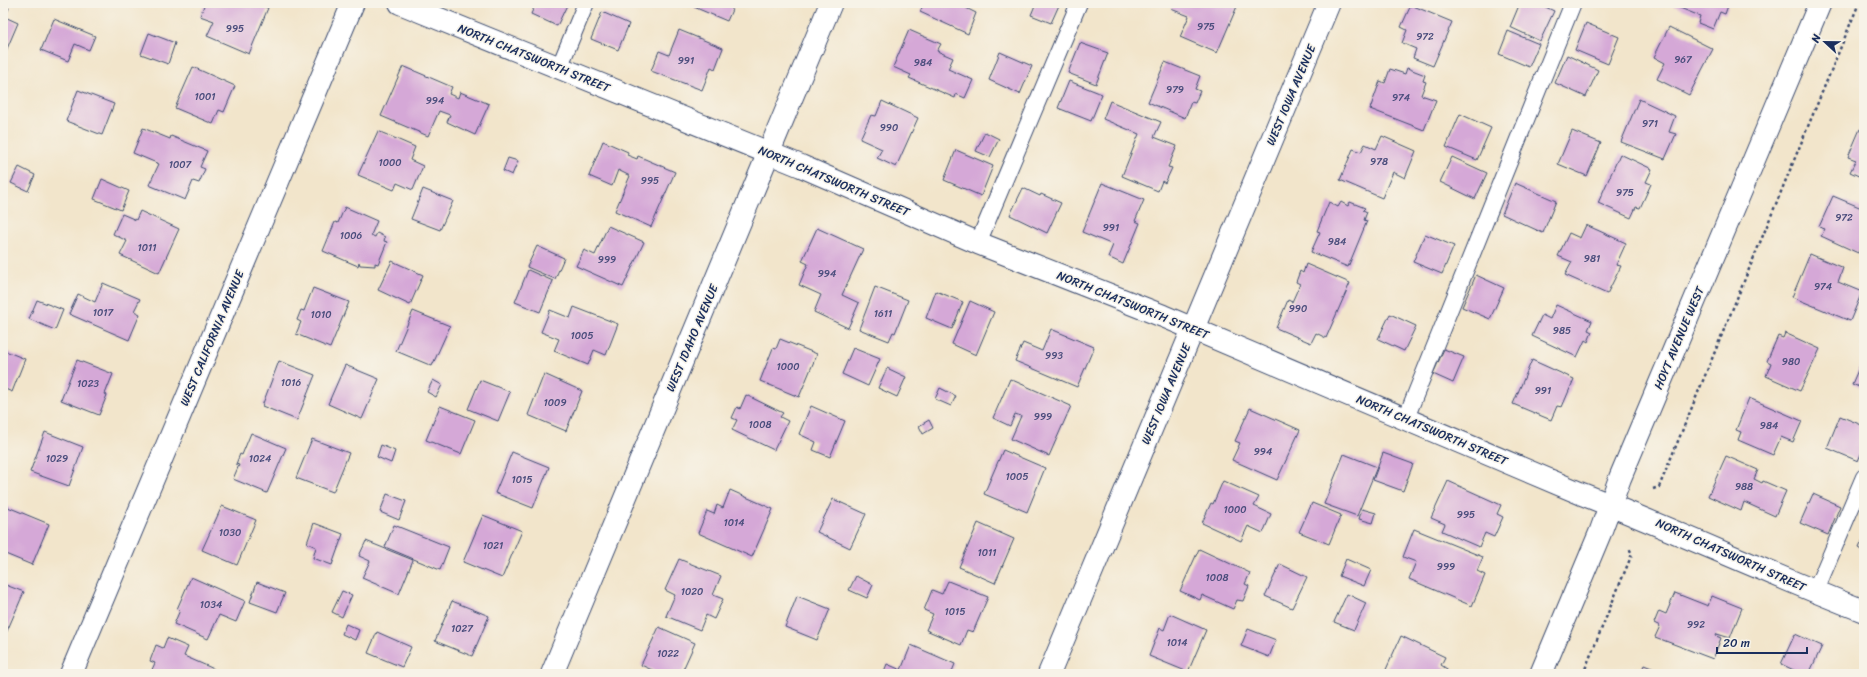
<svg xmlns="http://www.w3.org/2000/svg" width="1867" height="677" font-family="Sriracha,sans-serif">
<rect width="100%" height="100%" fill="#f7f3e8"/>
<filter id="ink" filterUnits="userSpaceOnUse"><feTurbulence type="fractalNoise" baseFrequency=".025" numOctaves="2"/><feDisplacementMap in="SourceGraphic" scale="8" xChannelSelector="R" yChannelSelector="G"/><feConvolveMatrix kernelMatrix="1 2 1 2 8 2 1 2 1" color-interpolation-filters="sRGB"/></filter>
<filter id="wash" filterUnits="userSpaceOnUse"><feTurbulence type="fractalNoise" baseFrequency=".012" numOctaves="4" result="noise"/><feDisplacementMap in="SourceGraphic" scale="16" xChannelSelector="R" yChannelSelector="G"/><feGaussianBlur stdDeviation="0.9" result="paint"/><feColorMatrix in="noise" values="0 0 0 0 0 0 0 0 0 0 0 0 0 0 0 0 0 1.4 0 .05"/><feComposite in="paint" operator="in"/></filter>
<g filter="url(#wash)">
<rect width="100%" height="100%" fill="#f2e5cb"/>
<g id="blocks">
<!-- building -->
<g fill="#d5a8d7">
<polygon points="205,3 256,3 268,8 249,54 207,36 214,21 200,16"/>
<polygon points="536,3 545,5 546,3 568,3 557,26 531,14"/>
<polygon points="696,3 735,3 727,21 694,7"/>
<polygon points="924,3 968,3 966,8 976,13 968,34 920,12"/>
<polygon points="1036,3 1060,3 1051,23 1031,15"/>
<polygon points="1173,3 1238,4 1217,53 1180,37 1189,16 1171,9"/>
<polygon points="1520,3 1537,3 1554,11 1540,41 1510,27"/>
<polygon points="1670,3 1729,3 1725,14 1720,12 1713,29 1698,23 1700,16 1670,4"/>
<polygon points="1411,5 1452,22 1433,66 1413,58 1416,49 1402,43 1407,30 1401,27"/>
<polygon points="3,6 9,8 5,17 18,23 3,58"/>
<polygon points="602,12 629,24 618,50 591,39"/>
<polygon points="54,19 95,36 89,50 75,44 68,61 41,50"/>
<polygon points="1586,23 1619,37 1608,64 1575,50"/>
<polygon points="1669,27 1713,49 1689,95 1657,79 1665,63 1654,57"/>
<polygon points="679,30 723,48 715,69 711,67 702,90 651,71 659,51 669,55"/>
<polygon points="909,30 941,44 937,51 953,58 948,69 973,80 965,98 956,94 955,98 909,78 911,75 893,67"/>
<polygon points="1508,31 1539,44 1529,67 1499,54"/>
<polygon points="149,33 175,43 168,64 141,54"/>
<polygon points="1080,43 1108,53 1096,84 1068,73"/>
<polygon points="1000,52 1032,66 1020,94 989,80"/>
<polygon points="1567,55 1598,70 1586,97 1555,83"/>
<polygon points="1165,62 1200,76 1195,89 1200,91 1195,103 1191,102 1185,118 1148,102"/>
<polygon points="403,66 452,87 449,94 458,98 460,92 489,104 475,135 447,122 450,115 439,111 428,136 381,116"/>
<polygon points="193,67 235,86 224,112 219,110 213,124 175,108"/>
<polygon points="1407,68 1425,75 1423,81 1426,82 1421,95 1436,100 1424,130 1370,109 1380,81 1385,83 1390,69 1405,74"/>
<polygon points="1069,81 1102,94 1091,121 1058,108"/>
<polygon points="78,90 114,104 102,135 66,121"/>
<polygon points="1639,99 1675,116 1669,132 1676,134 1665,159 1621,142"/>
<polygon points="882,101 918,118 896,167 877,158 882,149 860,139 871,115 876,116"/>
<polygon points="1110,101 1161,122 1154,137 1177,146 1168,167 1172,168 1165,183 1162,181 1158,191 1122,176 1139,134 1103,119"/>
<polygon points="1460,114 1491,128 1477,160 1446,147"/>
<polygon points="143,128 170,139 171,136 207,151 200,167 205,169 199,183 193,181 185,200 149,185 159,164 133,153"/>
<polygon points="1860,129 1864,130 1864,184 1861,182 1863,178 1850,172 1856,160 1848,157"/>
<polygon points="378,131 415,147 410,160 423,166 413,190 397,183 394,190 358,175"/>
<polygon points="1572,131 1601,143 1587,176 1558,164"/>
<polygon points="985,132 999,139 990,157 976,151"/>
<polygon points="1382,136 1416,151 1405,178 1393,172 1382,198 1340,180 1353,149 1361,152 1365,144 1376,149"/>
<polygon points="603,141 628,152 627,155 637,159 638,156 675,172 651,227 615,211 630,176 618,170 612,186 589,176"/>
<polygon points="956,150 993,166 981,196 944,180"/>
<polygon points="1620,154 1652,169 1646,182 1651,184 1640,208 1636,207 1631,218 1598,203"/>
<polygon points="1452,157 1487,173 1475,199 1440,182"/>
<polygon points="508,158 518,161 512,175 503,171"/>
<polygon points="19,167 35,175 28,191 11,183"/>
<polygon points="102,179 129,191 121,210 94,199"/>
<polygon points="1102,183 1144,200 1135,221 1140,223 1123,264 1108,257 1113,245 1082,232"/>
<polygon points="1515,183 1556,201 1543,233 1502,214"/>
<polygon points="1023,188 1040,196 1041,194 1061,203 1047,233 1010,215"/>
<polygon points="423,189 453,201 440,230 411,219"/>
<polygon points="1833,196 1864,209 1864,240 1858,253 1821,236 1825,229 1819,227"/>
<polygon points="1329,202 1338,207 1341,202 1348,206 1350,202 1365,208 1363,210 1367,212 1364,220 1367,221 1348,267 1311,252 1320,232 1317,231"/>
<polygon points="345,207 377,221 371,235 375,237 377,233 385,237 384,241 387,242 378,264 375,263 375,266 360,265 359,262 358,266 323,251 335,222 338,223"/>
<polygon points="140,211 179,229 159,273 120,255 127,241 113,234 122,214 136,220"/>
<polygon points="1586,225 1626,243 1616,265 1621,266 1607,294 1565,275 1572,262 1558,256 1569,233 1580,238"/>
<polygon points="608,226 644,242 623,287 576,266 584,250 595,255"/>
<polygon points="817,228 863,249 842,295 859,303 848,328 814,312 821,295 799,285 808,264 802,261"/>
<polygon points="1425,234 1454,246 1442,274 1413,262"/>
<polygon points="537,246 564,258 555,279 527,267"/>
<polygon points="1810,254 1843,268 1838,282 1862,292 1850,321 1792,297"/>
<polygon points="392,261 423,275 410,305 378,290"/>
<polygon points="1306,264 1350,283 1326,338 1316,333 1311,343 1276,328 1288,300 1292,302 1300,284 1296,282 1300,271 1303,273"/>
<polygon points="528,270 553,281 540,312 515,302"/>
<polygon points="1476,275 1504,288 1490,319 1462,307"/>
<polygon points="103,283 140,299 134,311 140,314 129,340 69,314 78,294 95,302"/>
<polygon points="875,287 908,300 895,333 893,332 889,341 859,329"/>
<polygon points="313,288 349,302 330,348 296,334 301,322 297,320 301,310 304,311"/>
<polygon points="936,291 963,302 952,329 926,318"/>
<polygon points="37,300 63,310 55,330 29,319"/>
<polygon points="970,301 994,312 976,355 952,344"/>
<polygon points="1556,305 1592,321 1588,330 1592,332 1588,342 1585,340 1577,357 1532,336 1542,315 1550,319"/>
<polygon points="574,307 618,324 606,355 594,350 588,365 554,351 559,339 541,332 550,310 570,318"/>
<polygon points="413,311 450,326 432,366 396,351"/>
<polygon points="1390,314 1416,326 1404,351 1378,339"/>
<polygon points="1051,329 1094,347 1077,387 1015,361 1023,343 1042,351"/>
<polygon points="1785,333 1820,349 1800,391 1766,376 1771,363 1767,361 1778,336 1783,338"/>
<polygon points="780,339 817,354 799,397 760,381 773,348 776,349"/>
<polygon points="853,348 880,359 868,386 842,374"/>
<polygon points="1444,349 1464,357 1453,383 1433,374"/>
<polygon points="3,350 25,359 12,392 3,388"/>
<polygon points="1864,356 1864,389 1852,384"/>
<polygon points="77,360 113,374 105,394 107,395 99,415 61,400"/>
<polygon points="1532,360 1574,379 1562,407 1557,406 1551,420 1513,404"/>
<polygon points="279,361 315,375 297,420 262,406"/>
<polygon points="345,365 379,379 362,419 328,404"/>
<polygon points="887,368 906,377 897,397 878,388"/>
<polygon points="544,374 582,391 566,431 528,415"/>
<polygon points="1010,379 1071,406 1049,456 1011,439 1021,416 1015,414 1010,426 993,418"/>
<polygon points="433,380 442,385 436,397 427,392"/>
<polygon points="480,380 510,392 498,421 468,409"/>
<polygon points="940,388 956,396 951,406 935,399"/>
<polygon points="746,395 783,413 780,417 788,421 774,450 732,430 737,420 732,418 737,407 740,409"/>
<polygon points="1749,398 1802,421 1793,442 1781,437 1773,455 1738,440 1741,432 1736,430"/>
<polygon points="440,406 475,420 461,454 426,440"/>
<polygon points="811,406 845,421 830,457 813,450 816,442 799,434"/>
<polygon points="1250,408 1300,430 1277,480 1232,460 1240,443 1235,441"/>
<polygon points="1840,416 1864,426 1864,447 1858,461 1827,448"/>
<polygon points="929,420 933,428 923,434 919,426"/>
<polygon points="45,432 83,447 69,486 30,472"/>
<polygon points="251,433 286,448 267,493 233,479 239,465 236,464 240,454 242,455"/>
<polygon points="312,439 349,453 333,492 296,478"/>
<polygon points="381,445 395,451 391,463 377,457"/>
<polygon points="1003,450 1045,468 1027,512 984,494"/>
<polygon points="512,452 549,467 533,508 495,493"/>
<polygon points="1383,453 1413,464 1403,491 1373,480"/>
<polygon points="1344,454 1377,467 1357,516 1324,504"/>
<polygon points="1726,456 1758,470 1754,479 1762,483 1763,481 1786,491 1775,516 1744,502 1741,511 1708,496"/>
<polygon points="1223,481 1259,497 1254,506 1271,514 1263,533 1248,526 1241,541 1202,523 1211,503 1213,504"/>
<polygon points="1448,481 1501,505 1497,514 1503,517 1494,537 1485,533 1479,547 1442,531 1445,524 1431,518"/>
<polygon points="730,490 773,509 752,557 698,533 707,511 714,514 717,505 723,508"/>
<polygon points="387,494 406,501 399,520 380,512"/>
<polygon points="1813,494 1840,506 1828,535 1800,523"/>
<polygon points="833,499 866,514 850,548 817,532"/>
<polygon points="1312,503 1341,515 1329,544 1299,532"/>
<polygon points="3,505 49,524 32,565 3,553"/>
<polygon points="222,506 256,520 237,565 202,550"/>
<polygon points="1362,509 1376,513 1373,523 1359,519"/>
<polygon points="483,515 522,531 502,578 463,562"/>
<polygon points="314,523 343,534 332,565 313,558 316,547 307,543"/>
<polygon points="978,523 1014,539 995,583 959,567"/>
<polygon points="394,525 449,547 440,570 385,547"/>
<polygon points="1414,529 1483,557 1477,571 1485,575 1472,606 1409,579 1416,562 1403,557"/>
<polygon points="1864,537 1864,551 1859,548"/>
<polygon points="366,541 413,560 399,594 362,578 370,561 359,556"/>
<polygon points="1199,549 1250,573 1245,584 1249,586 1243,601 1237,600 1233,609 1202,595 1200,600 1180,591"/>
<polygon points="679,559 721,576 713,595 723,599 714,619 706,615 700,630 666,616 675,595 665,590"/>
<polygon points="1346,559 1371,570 1364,586 1339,576"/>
<polygon points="1280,564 1307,577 1292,608 1265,596"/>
<polygon points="856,576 873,585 867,598 849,590"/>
<polygon points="191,577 245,601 236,622 219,615 208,639 174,624 180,610 177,609"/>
<polygon points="948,581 988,597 973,632 967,630 961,645 926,630 933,614 924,610 932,590 942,594"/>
<polygon points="257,582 285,593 277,612 250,602"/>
<polygon points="3,584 24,592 4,638 3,637"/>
<polygon points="342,591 352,595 342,617 332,612"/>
<polygon points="1675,593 1708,606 1712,596 1742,608 1730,638 1717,634 1716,636 1721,638 1713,659 1655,637 1660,626 1654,623 1659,611 1666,614"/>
<polygon points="1347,594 1366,603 1354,630 1334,622"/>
<polygon points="797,596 830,609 817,640 785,627"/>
<polygon points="452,601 489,616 472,656 435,641"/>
<polygon points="1170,614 1206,630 1188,672 1149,656 1160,628 1164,630"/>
<polygon points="346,624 359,630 355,640 342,634"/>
<polygon points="659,627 695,643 681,674 661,674 641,665"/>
<polygon points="1248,629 1276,640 1269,657 1241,646"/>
<polygon points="377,632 411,647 402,667 368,653"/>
<polygon points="1795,634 1822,646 1809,674 1802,674 1781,664"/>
<polygon points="1401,636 1445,657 1441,665 1447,669 1445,674 1384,674"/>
<polygon points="167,638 188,647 184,656 214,669 212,674 150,674 155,663 150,661 156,645 163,648"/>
<polygon points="911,645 955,664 951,674 883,674 887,664 901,670"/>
<polygon points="1644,665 1667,674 1640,674"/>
</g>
</g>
</g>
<g filter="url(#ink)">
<use href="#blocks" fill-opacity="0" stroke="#3b4a6e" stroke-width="1"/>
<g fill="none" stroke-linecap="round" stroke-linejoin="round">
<!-- service casing -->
<g stroke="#3b4a6e" stroke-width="18">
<g id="service">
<polyline points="559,68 586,3"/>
<polyline points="978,243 1079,3"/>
<polyline points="1406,418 1573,3"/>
<polyline points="1815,592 1864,477"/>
</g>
</g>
<!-- minor casing -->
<g stroke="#3b4a6e" stroke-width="24">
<g id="minor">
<path d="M400,3L801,166L978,243L1163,316L1582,494C1677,531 1769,574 1864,611"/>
<polyline points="71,674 353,3"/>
<polyline points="552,674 831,3"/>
<polyline points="1049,674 1329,3"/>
<polyline points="1541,674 1600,533 1620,478 1820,3"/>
</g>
</g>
<!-- path -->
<g stroke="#3b4a6e" stroke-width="2.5" stroke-dasharray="3 3" stroke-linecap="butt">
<polyline points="1653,489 1659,487 1859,3"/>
<polyline points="1583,674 1632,554 1629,548"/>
</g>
<!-- service -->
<use href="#service" stroke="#fff" stroke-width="16"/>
<!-- minor -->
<use href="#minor" stroke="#fff" stroke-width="22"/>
</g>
</g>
<g text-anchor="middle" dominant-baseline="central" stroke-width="3" stroke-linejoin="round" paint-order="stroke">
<!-- number labels -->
<g font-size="10" fill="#4a4d7c">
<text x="1206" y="27">975</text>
<text x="235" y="29">995</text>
<text x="1425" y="37">972</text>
<text x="1683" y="60">967</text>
<text x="686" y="61">991</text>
<text x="923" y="63">984</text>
<text x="1175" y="90">979</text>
<text x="205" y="97">1001</text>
<text x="1401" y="98">974</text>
<text x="435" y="101">994</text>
<text x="1650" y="124">971</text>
<text x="889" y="128">990</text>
<text x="1379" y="162">978</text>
<text x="390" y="163">1000</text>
<text x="180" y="165">1007</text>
<text x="650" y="181">995</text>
<text x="1625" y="193">975</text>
<text x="1844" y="218">972</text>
<text x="1111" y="228">991</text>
<text x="351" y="236">1006</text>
<text x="1337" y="242">984</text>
<text x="147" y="248">1011</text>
<text x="1592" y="259">981</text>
<text x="607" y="260">999</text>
<text x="827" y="274">994</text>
<text x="1823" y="287">974</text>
<text x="1298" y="309">990</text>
<text x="103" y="313">1017</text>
<text x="883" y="314">1611</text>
<text x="321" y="315">1010</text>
<text x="1562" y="331">985</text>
<text x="582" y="336">1005</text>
<text x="1054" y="356">993</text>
<text x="1791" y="362">980</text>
<text x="788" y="367">1000</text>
<text x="291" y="383">1016</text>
<text x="88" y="384">1023</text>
<text x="1543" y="391">991</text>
<text x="555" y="403">1009</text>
<text x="1043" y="417">999</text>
<text x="760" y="425">1008</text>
<text x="1769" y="426">984</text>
<text x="1263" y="452">994</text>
<text x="57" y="459">1029</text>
<text x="260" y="459">1024</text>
<text x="1017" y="477">1005</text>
<text x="522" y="480">1015</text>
<text x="1744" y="487">988</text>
<text x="1235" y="510">1000</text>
<text x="1466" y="515">995</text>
<text x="734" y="523">1014</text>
<text x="230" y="533">1030</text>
<text x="493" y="546">1021</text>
<text x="987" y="553">1011</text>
<text x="1446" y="567">999</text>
<text x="1217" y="578">1008</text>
<text x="692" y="592">1020</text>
<text x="211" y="605">1034</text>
<text x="955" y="612">1015</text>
<text x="1696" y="625">992</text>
<text x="462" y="629">1027</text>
<text x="1177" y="643">1014</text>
<text x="668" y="654">1022</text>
</g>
<!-- street labels -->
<g font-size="12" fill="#1b2f5e" stroke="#f7f3e8">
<text transform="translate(534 58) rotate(22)">NORTH CHATSWORTH STREET</text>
<text transform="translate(1291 95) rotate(-67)">WEST IOWA AVENUE</text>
<text transform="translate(834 181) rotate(23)">NORTH CHATSWORTH STREET</text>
<text transform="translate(1133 305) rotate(22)">NORTH CHATSWORTH STREET</text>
<text transform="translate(212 338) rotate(-67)">WEST CALIFORNIA AVENUE</text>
<text transform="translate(692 338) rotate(-67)">WEST IDAHO AVENUE</text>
<text transform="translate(1679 338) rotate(-67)">HOYT AVENUE WEST</text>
<text transform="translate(1166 394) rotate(-67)">WEST IOWA AVENUE</text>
<text transform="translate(1432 430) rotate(23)">NORTH CHATSWORTH STREET</text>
<text transform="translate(1731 555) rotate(24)">NORTH CHATSWORTH STREET</text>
</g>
</g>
<!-- margin -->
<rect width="1867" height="677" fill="none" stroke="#f7f3e8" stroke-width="16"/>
<!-- north arrow -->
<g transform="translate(1825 42) rotate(292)" stroke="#f7f3e8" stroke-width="3" paint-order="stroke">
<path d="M0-3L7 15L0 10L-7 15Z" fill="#1b2f5e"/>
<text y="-6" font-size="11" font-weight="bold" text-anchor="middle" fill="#1b2f5e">N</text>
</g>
<!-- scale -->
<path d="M1717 647v6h90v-6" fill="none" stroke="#1b2f5e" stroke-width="2"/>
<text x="1723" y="647" font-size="12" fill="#1b2f5e" stroke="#f7f3e8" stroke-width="3" paint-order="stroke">20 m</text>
</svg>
